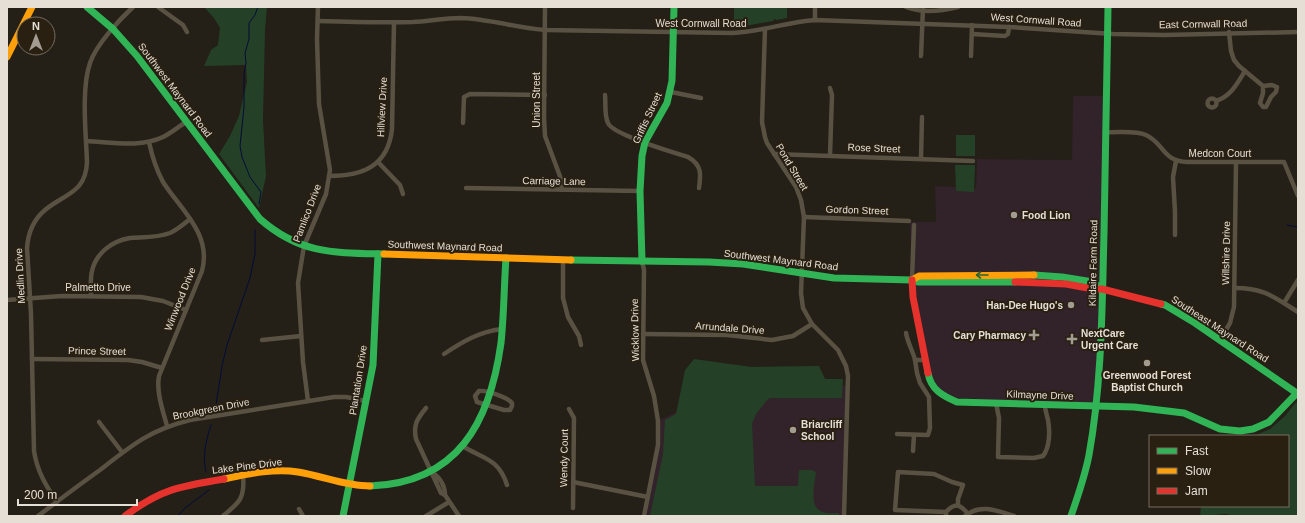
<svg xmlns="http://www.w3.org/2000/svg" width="1305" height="523" font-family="Helvetica,sans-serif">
<rect width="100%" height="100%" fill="#241f17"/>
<!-- commercial -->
<polygon fill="#32222a" points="1073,96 1106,96 1096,406 996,403 973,398 958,398 949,395 941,390 936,385 929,370 928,356 916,292 915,271 911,252 910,222 936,222 935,186 976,188 977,159 1072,160"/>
<!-- education -->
<polygon fill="#322229" points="749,375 849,386 844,516 647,516 648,497 658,445 658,421"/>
<!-- green -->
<g fill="#244127">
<polygon points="204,7 267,7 265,30 263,120 266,176 259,208 219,154 230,136 239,116 247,82 246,67 245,65 204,66 211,50 218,45 220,28 214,18"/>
<polygon points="734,7 787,7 787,18 776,20 776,19 773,20 773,21 734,28"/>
<rect x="956" y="135" width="19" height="21"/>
<polygon points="955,165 975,165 974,192 956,191"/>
<path d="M694,359L752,367L819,366L825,379H843L842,398H771L768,399L756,414L752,424L755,486H798L799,470H811L816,472C815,483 808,508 823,512C828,514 834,513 839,513V516H650L663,454L665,420L676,414L685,370Z"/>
<polygon points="1296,402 1298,404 1298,516 1236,516 1226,514 1200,516 1201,506 1288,506 1288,436 1254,436 1270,429 1285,416"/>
</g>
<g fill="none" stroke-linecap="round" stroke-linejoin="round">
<!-- stream -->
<g stroke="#030c39" stroke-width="1">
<polyline points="258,7 255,15 249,23 249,39 245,53 246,63 244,74 244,107 240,146 242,157 250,177 261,192 259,204"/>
<polyline points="1287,225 1298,227"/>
<polyline points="215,411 222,366 227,345 250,278 255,254 255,230"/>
<path d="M206,472C202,457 206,440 211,425"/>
<polyline points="178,516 185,508 209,490"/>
</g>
<!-- street -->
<g stroke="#595242" stroke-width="4.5">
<polyline points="158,7 183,25 187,32"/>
<polyline points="545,7 544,117 545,136 561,179 562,190"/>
<path d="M906,7C921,13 942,11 958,7"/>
<polyline points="815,20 815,7"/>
<path d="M318,21C349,22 381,23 413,22C429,21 445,18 461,18C490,19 517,28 546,30L732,33C760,32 787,22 815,20L1009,27L1113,34L1165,35L1298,32"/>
<polyline points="765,29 762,122 765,137 767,143 796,187 801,200 804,217 801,293 803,308 812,324 838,350 846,366 848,376 844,516"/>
<polyline points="1229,32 1231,51 1234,60 1239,66 1263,86 1272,85 1277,87 1276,92 1271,97 1266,107 1263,107 1260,103 1263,93 1263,86"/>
<polyline points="972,34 1005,36 1008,34 1009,27"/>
<polyline points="921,56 923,8"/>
<polyline points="971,56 972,25"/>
<polyline points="671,92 701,98"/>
<path d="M605,95C606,103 604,115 608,123C613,135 673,152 688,157C702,165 701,174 699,188"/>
<circle cx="1212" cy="103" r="4.5"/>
<path d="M1216,101C1231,96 1237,84 1245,71"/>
<polyline points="463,123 464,97 470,94 545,95"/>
<path d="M1105,132C1118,133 1134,130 1146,135C1164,143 1162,161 1187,162H1284L1298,196"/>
<path d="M86,141C111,142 140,148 163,137C171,133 178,127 186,122"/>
<path d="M149,142C152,156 156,169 163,182C181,210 212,234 202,271L159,376C156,392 163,411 167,426"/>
<polyline points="774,154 973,161"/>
<polyline points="830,155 832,95 830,88"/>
<polyline points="921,158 922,117"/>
<polyline points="378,162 400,185 403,194"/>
<path d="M329,176C363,176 388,166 392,129L394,22"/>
<polyline points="466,188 640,191"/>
<polyline points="804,217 909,221"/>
<polyline points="1175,235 1175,212 1173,177 1176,161"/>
<polyline points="563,260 563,298 568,317 579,336 581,345"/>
<polyline points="642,261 644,270 643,360 654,396 658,421 658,445 644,516"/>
<polyline points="912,280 914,225"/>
<path d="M1235,288C1264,288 1274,297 1298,312"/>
<path d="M91,296C91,288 90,279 92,271C96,253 112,241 130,238C143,237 157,238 170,233C177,230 184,224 190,219"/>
<polyline points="7,300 62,296 141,297 163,301 186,310"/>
<polyline points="1284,303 1298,280"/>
<path d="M906,333C908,344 913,351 915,360"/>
<polyline points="643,334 727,335 772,340 793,336 812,324"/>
<polyline points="262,340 301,336"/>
<polyline points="1220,340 1230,323 1234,307 1236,162"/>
<path d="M444,354C462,342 480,331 503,329"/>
<polyline points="32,359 128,360 142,362 162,368"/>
<path d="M479,391C486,390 507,397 512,403V406L510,410H504L477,402L475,396Z"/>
<polyline points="308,401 303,362 298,283 304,246 326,194 330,170 319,104 317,39 318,7"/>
<path d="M996,403L999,418L998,457L1034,458L1043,456C1050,447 1050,431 1048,420C1047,415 1045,411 1045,405"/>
<path d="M426,408C417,419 413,425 416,439L441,493L445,495L459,516"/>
<polyline points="569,409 574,418 573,508"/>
<polyline points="99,422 122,452"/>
<polyline points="897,434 928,435 930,428 929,397 920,383 917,373 915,360 924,360"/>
<path d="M464,447C484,459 499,459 507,485"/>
<polyline points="913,451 914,435"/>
<path d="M432,472C439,477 445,485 445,495"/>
<polyline points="573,482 648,497"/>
<path d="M57,502C46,486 37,471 34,451L31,314L27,248C28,234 33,220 45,210C64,194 86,193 87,162C86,134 81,89 90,63C96,45 119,20 133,7"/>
<polyline points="299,509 303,516"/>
<polyline points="946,512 895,510 898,472 934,474 952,482 963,485 958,499 958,505"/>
<path d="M38,516C59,500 79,485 100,470C132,445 150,430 190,420L334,397H346L366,401"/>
<path d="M223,516C240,502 245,498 243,475"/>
<polyline points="426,516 449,502"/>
<path d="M946,516V512C955,502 960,504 968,514"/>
<path d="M965,516C980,503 998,511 1014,516"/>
</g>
<!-- fast -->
<g stroke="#30b455" stroke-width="7">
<path d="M87,7L113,29L137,56L260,219C300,254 334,253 384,254"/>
<polyline points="571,260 709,262 743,264 834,278 912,280 918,282 1015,282"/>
<polyline points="642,261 640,191 642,156 645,142 667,103 672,81 674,7"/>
<polyline points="1034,275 1062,277 1093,282 1102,289"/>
<polyline points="1161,304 1165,305 1195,323 1298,394"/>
<path d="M928,373C931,390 943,396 957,402L1134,407L1184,413L1220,429L1240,431L1253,429L1269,422L1297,393"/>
<path d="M370,486C458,483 490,422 501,343C504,315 504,286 506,258"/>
<polyline points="343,516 373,365 378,254"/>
<path d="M1071,516C1078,496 1085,476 1089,455C1102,383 1102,308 1104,234C1105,159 1107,83 1108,7"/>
</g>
<!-- slow -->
<g stroke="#ff9f0a" stroke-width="7">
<polyline points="7,57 32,7"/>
<polyline points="384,254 571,260"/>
<polyline points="912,280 919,276 1034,275"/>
<path d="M224,479C248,474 273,468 298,472C323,476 345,486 370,486"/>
</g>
<!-- jam -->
<g stroke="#e5322d" stroke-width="7">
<polyline points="912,280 913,297 928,373"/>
<polyline points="1015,282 1066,284 1093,289 1102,289 1161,304"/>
<path d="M125,516C161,489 181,486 224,479"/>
</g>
</g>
<!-- one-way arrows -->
<defs><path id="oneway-shaft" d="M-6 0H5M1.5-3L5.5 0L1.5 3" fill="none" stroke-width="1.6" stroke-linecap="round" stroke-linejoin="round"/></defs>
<use stroke="#2d6330" href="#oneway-shaft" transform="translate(982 275) rotate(-180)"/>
<!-- markers -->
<g fill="#a29c93" stroke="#2a2011" stroke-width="1.5">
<circle cx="1014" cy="215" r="4"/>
<circle cx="1071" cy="305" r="4"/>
<path d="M1032 329h4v4h4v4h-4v4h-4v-4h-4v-4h4z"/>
<path d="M1070 333h4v4h4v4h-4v4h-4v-4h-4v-4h4z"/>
<circle cx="1147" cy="363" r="4"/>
<circle cx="793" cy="430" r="4"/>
</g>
<g text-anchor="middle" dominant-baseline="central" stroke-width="4" stroke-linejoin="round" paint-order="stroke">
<!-- street labels -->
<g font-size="10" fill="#e6dfd6" stroke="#2a2011">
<text transform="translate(1036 20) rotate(4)">West Cornwall Road</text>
<text x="701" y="23">West Cornwall Road</text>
<text transform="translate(1203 24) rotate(-1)">East Cornwall Road</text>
<text transform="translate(175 90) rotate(53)">Southwest Maynard Road</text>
<text transform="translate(536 100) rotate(-90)">Union Street</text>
<text transform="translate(382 107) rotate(-87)">Hillview Drive</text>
<text transform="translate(647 118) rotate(-65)">Griffis Street</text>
<text transform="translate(874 148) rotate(2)">Rose Street</text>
<text x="1220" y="153">Medcon Court</text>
<text transform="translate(792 167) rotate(59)">Pond Street</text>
<text transform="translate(554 181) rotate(1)">Carriage Lane</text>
<text transform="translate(857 210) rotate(2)">Gordon Street</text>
<text transform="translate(307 213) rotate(-69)">Pamlico Drive</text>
<text transform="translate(445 246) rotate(2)">Southwest Maynard Road</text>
<text transform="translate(1226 253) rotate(-89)">Willshire Drive</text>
<text transform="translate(781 260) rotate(7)">Southwest Maynard Road</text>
<text transform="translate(1093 263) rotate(-89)">Kildaire Farm Road</text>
<text transform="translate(20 276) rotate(-93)">Medlin Drive</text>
<text x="98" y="287">Palmetto Drive</text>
<text transform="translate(180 299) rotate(-68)">Winwood Drive</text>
<text transform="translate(730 328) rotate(4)">Arrundale Drive</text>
<text transform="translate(1220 329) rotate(33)">Southeast Maynard Road</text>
<text transform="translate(635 330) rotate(-91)">Wicklow Drive</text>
<text transform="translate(97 351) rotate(1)">Prince Street</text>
<text transform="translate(358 380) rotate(-81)">Plantation Drive</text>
<text transform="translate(1040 395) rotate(2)">Kilmayne Drive</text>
<text transform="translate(211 409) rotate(-11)">Brookgreen Drive</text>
<text transform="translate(564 458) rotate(-89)">Wendy Court</text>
<text transform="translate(247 466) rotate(-7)">Lake Pine Drive</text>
</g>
<!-- poi labels -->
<g font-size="10" font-weight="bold" fill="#e6dfd6" stroke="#2a2011" text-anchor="start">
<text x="1022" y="215">Food Lion</text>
<text x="1063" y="305" text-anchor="end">Han-Dee Hugo's</text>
<text x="1081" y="333">NextCare<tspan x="1081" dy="12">Urgent Care</tspan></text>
<text x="1026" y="335" text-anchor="end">Cary Pharmacy</text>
<text x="1147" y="375" text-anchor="middle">Greenwood Forest<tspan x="1147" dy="12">Baptist Church</tspan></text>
<text x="801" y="424">Briarcliff<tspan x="801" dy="12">School</tspan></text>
</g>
</g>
<!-- border -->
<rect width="1305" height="523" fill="none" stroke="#e6dfd6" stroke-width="16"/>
<!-- legend -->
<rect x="1149" y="435" width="140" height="72" fill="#2a2011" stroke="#756c60"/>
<rect x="1157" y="448" width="20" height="6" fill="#30b455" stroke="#756c60"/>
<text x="1185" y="455" font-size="12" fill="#e6dfd6">Fast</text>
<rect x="1157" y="468" width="20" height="6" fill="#ff9f0a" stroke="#756c60"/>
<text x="1185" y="475" font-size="12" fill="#e6dfd6">Slow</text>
<rect x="1157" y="488" width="20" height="6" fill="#e5322d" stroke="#756c60"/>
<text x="1185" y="495" font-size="12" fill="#e6dfd6">Jam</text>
<!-- north arrow -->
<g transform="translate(36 36)"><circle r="19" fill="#2a2011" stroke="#756c60"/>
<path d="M0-3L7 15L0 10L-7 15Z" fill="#a29c93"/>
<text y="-6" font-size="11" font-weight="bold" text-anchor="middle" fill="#e6dfd6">N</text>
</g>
<!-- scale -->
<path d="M18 499v6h119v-6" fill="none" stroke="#e6dfd6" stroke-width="2"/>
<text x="24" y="499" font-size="12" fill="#e6dfd6" stroke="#2a2011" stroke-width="3" paint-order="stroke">200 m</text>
</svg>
